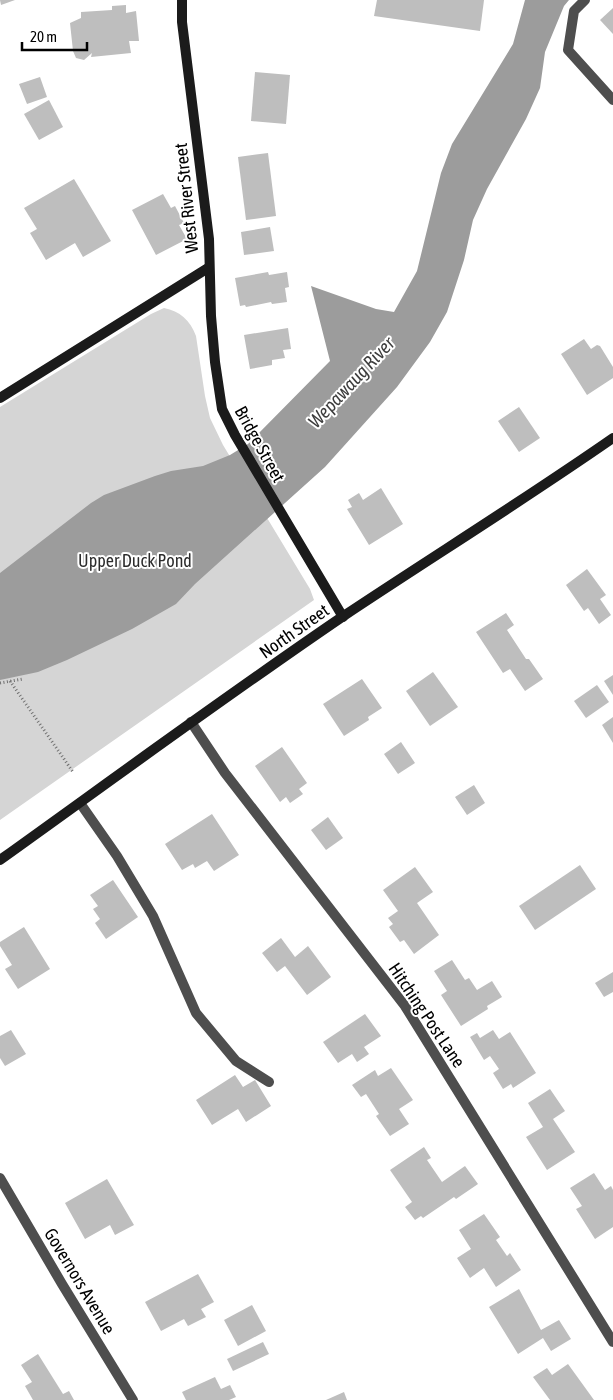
<svg xmlns="http://www.w3.org/2000/svg" width="613" height="1400" font-family="'Asap Condensed',sans-serif">
<rect width="100%" height="100%" fill="#fff"/>
<!-- green -->
<path fill="#d5d5d5" d="M164,308C180,311 190,320 196,336L205,396L210,418L223,445L310,589L314,600L0,820V407L151,314Z"/>
<!-- water -->
<polygon fill="#9c9c9c" points="525,0 569,0 564,6 545,52 540,88 526,119 487,189 473,220 464,260 447,312 430,342 397,387 325,467 195,584 176,604 132,629 67,660 38,672 0,680 0,573 91,503 104,495 155,476 171,471 203,466 230,455 248,444 330,361 311,286 376,309 394,312 417,271 441,173 452,144 513,44"/>
<!-- building -->
<g fill="#bebebe">
<polygon points="0,0 15,0 1,5"/>
<polygon points="377,0 484,0 480,31 374,16"/>
<polygon points="126,5 126,13 136,11 139,41 129,41 131,53 91,57 92,53 84,60 76,58 73,51 70,23 81,18 81,12 112,10 112,6"/>
<polygon points="613,8 613,34 600,20"/>
<polygon points="255,72 290,75 286,124 251,121"/>
<polygon points="40,77 47,97 27,104 19,84"/>
<polygon points="49,100 63,127 39,140 24,114"/>
<polygon points="268,153 276,216 246,220 238,157"/>
<polygon points="74,179 111,241 83,257 75,243 46,260 30,233 37,229 24,208"/>
<polygon points="163,194 171,208 175,206 184,223 179,225 187,239 156,255 132,210"/>
<polygon points="270,227 274,251 244,255 241,232"/>
<polygon points="268,272 269,275 287,272 289,287 285,288 287,302 272,304 271,302 246,307 245,305 240,306 235,278"/>
<polygon points="288,328 291,349 283,350 285,358 272,360 272,365 250,369 244,335"/>
<polygon points="584,339 591,349 597,345 600,346 613,367 613,378 587,395 561,354"/>
<polygon points="519,407 540,438 519,452 498,421"/>
<polygon points="381,488 403,524 369,545 347,509 352,507 348,500 359,493 363,500"/>
<polygon points="587,569 606,595 600,599 611,615 599,624 588,608 584,611 566,585"/>
<polygon points="506,613 514,625 507,630 526,659 529,659 543,679 525,691 510,669 503,673 476,632"/>
<polygon points="433,672 458,707 430,726 406,691"/>
<polygon points="613,675 613,695 604,681"/>
<polygon points="362,679 382,708 368,717 369,720 344,736 323,704"/>
<polygon points="597,685 609,702 586,718 574,701"/>
<polygon points="613,717 613,743 602,725"/>
<polygon points="401,742 415,763 398,774 384,754"/>
<polygon points="282,747 307,783 299,789 303,794 290,803 286,797 280,802 255,766"/>
<polygon points="474,785 485,803 467,815 455,797"/>
<polygon points="212,814 239,855 214,871 207,861 195,868 193,864 182,870 165,844"/>
<polygon points="328,817 343,838 326,850 311,830"/>
<polygon points="580,865 596,889 535,930 519,906"/>
<polygon points="415,867 433,892 417,903 439,935 414,954 404,940 400,942 389,927 393,924 388,918 398,911 383,890"/>
<polygon points="113,880 138,917 106,939 95,923 100,919 93,909 98,906 90,895"/>
<polygon points="24,927 50,969 18,989 5,969 12,965 0,946 0,942"/>
<polygon points="281,938 295,957 308,946 331,977 307,995 285,966 277,972 262,953"/>
<polygon points="452,960 465,980 469,978 477,990 492,981 502,997 487,1006 488,1009 461,1026 441,995 447,991 434,971"/>
<polygon points="613,972 613,992 604,997 595,983"/>
<polygon points="365,1014 381,1036 364,1047 369,1054 357,1062 352,1054 338,1063 323,1042"/>
<polygon points="11,1030 26,1054 5,1066 0,1058 0,1036"/>
<polygon points="493,1030 499,1039 510,1032 536,1073 513,1088 511,1084 503,1089 493,1073 499,1069 490,1056 484,1060 470,1037 477,1033 480,1038"/>
<polygon points="391,1068 413,1100 399,1109 409,1124 390,1136 376,1116 379,1114 366,1094 361,1097 352,1085 375,1070 378,1076"/>
<polygon points="235,1075 243,1087 255,1080 271,1106 246,1122 238,1109 212,1125 196,1100"/>
<polygon points="550,1089 565,1111 553,1119 575,1152 547,1170 526,1137 543,1127 528,1103"/>
<polygon points="424,1147 431,1158 427,1160 442,1182 465,1166 478,1184 456,1199 454,1197 423,1218 421,1216 415,1220 405,1207 412,1202 390,1170"/>
<polygon points="594,1173 605,1190 611,1186 613,1190 613,1227 595,1239 576,1209 582,1206 570,1188"/>
<polygon points="107,1179 134,1225 115,1235 110,1225 85,1239 65,1203"/>
<polygon points="484,1214 500,1237 496,1240 507,1256 510,1253 521,1270 496,1287 484,1268 470,1278 457,1258 471,1249 459,1230"/>
<polygon points="198,1274 214,1302 201,1309 206,1317 188,1326 184,1319 161,1331 145,1302"/>
<polygon points="519,1289 541,1330 559,1320 571,1339 551,1351 543,1338 518,1354 489,1307"/>
<polygon points="252,1305 266,1331 238,1346 224,1320"/>
<polygon points="263,1342 269,1354 233,1371 227,1359"/>
<polygon points="38,1354 63,1394 69,1391 74,1400 33,1400 25,1386 32,1382 21,1365"/>
<polygon points="568,1364 594,1400 550,1400 533,1377 547,1368 552,1375"/>
<polygon points="215,1377 221,1389 230,1385 236,1397 229,1400 186,1400 182,1392"/>
<polygon points="344,1392 347,1400 326,1400"/>
</g>
<g fill="none" stroke-linecap="round" stroke-linejoin="round">
<!-- path -->
<g stroke="#707070" stroke-width="3" stroke-dasharray="1 2.5" stroke-linecap="butt">
<polyline points="10,681 73,772"/>
<polyline points="0,683 23,679"/>
</g>
<!-- lane -->
<g stroke="#4e4e4e" stroke-width="10">
<polyline points="585,0 574,11 568,50 613,100"/>
<polyline points="80,803 117,856 153,916 196,1013 236,1061 269,1082"/>
</g>
<!-- street -->
<g stroke="#4e4e4e" stroke-width="10">
<polyline points="191,722 225,773 405,1006 613,1342"/>
<polyline points="0,1178 62,1284 133,1400"/>
</g>
<!-- secondary -->
<g stroke="#1b1b1b" stroke-width="10">
<polyline points="182,0 182,22 209,239 211,316 215,362 222,409 235,435 343,617"/>
<polyline points="0,398 208,268"/>
<path d="M0,860C113,779 226,696 342,617C432,557 524,500 613,438"/>
</g>
</g>
<g text-anchor="middle" dominant-baseline="central" stroke-width="4" stroke-linejoin="round" paint-order="stroke">
<!-- street labels -->
<g font-size="18" fill="#000" stroke="#fff">
<text transform="translate(186 198) rotate(-96)">West River Street</text>
<text transform="translate(260 444) rotate(61)">Bridge Street</text>
<text transform="translate(294 631) rotate(-35)">North Street</text>
<text transform="translate(427 1015) rotate(56)">Hitching Post Lane</text>
<text transform="translate(80 1281) rotate(59)">Governors Avenue</text>
</g>
<!-- park labels -->
<g font-size="18" fill="#2c2c2c" stroke="#fff">
<text x="135" y="560">Upper Duck Pond</text>
</g>
<!-- water labels -->
<g font-size="19" font-style="italic" fill="#3d3d3d" stroke="#fff">
<text transform="translate(351 382) rotate(-47)">Wepawaug River</text>
</g>
</g>
<!-- scale -->
<path d="M22 42v8h65v-8" fill="none" stroke="#000000" stroke-width="2.5"/>
<text x="30" y="42" font-size="15" fill="#000000" stroke="#ffffff" stroke-width="4" paint-order="stroke">20 m</text>
</svg>
